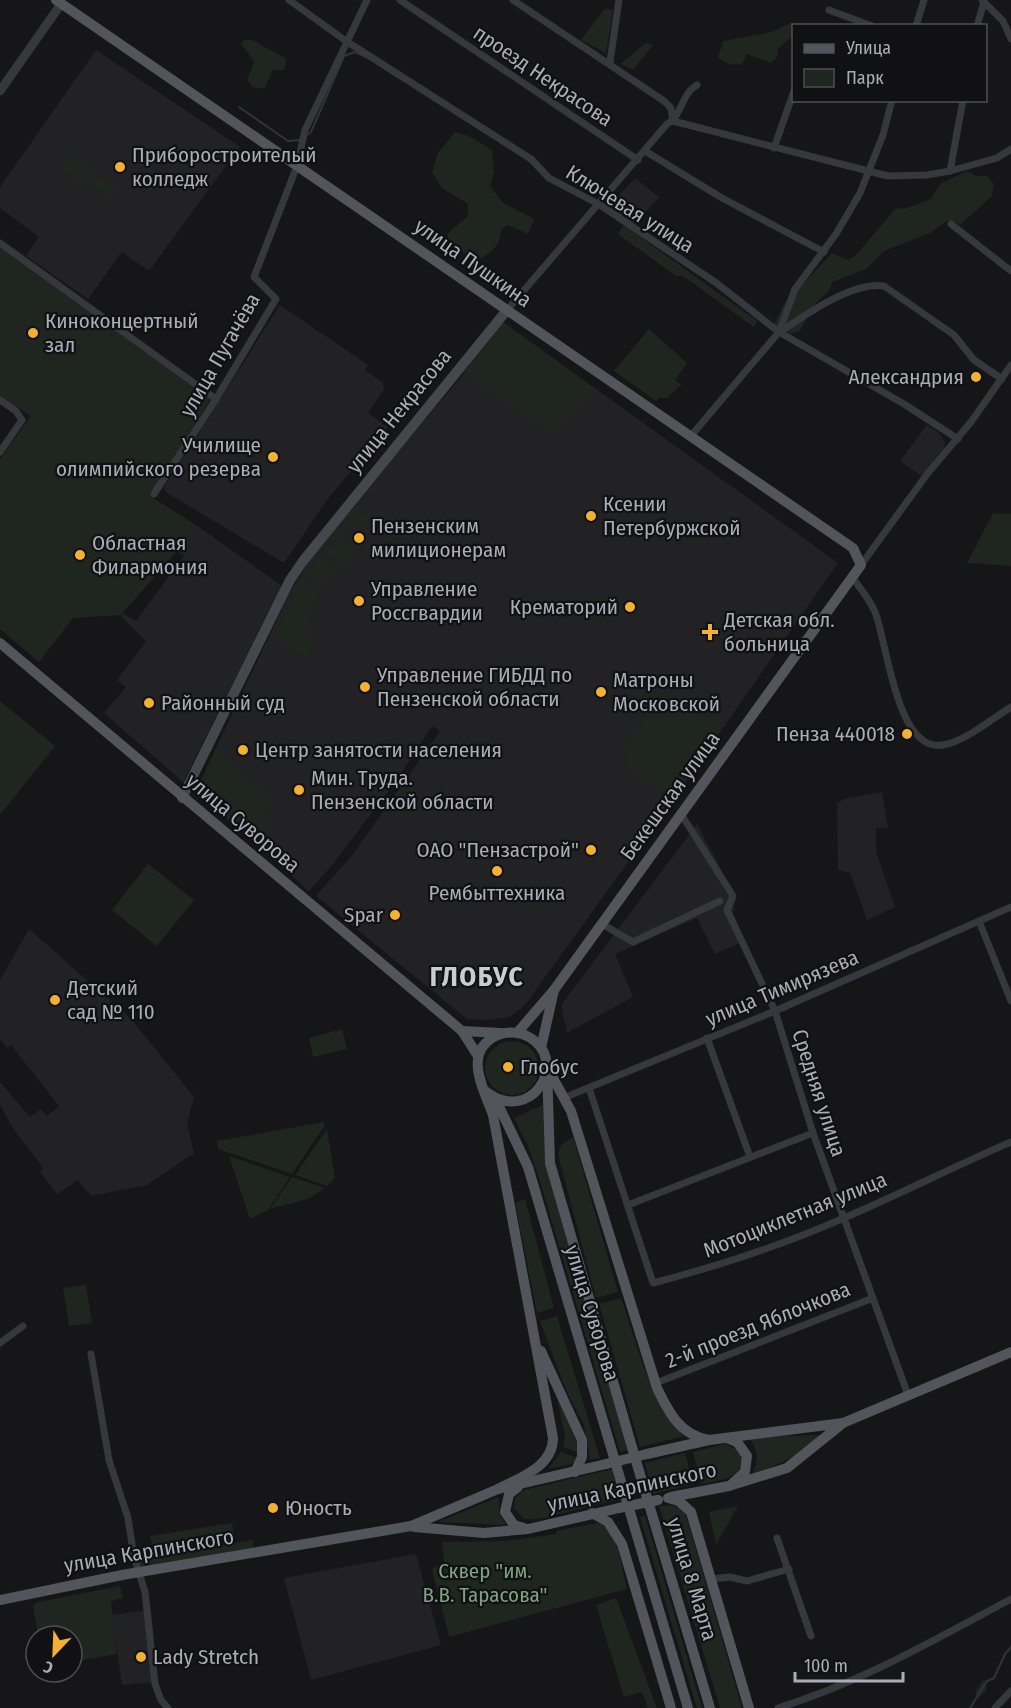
<svg xmlns="http://www.w3.org/2000/svg" width="1011" height="1708" font-family="'Fira Sans Condensed',sans-serif">
<rect width="100%" height="100%" fill="#161618"/>
<!-- built -->
<g fill="#222225">
<polygon points="96,50 240,147 149,271 122,252 88,299 26,256 39,237 0,208 0,187"/>
<polygon points="635,178 659,197 633,226 607,209"/>
<polygon points="280,305 368,365 365,370 383,383 384,389 368,413 388,427 327,500 284,563 167,493 164,487"/>
<polygon points="503,322 838,563 723,728 682,701 671,711 653,709 625,766 673,800 525,1005 510,1017 487,1020 467,1019 316,896 353,854 440,731 432,726 396,781 333,864 309,891 199,794 197,788 291,590 319,545 467,370"/>
<polygon points="927,425 939,433 945,442 944,448 921,476 900,461"/>
<polygon points="196,525 282,586 183,782 104,713 126,687 117,680 146,641 121,616 123,613 136,621 184,556 177,551"/>
<polygon points="882,792 888,828 876,828 876,852 895,907 867,920 850,873 838,870 837,803 847,798"/>
<polygon points="697,824 736,897 733,913 744,941 715,954 697,918 615,954 633,997 567,1033 561,1005"/>
<polygon points="29,929 132,1020 194,1097 187,1124 194,1153 147,1185 91,1196 78,1180 57,1194 40,1172 44,1169 14,1130 0,1105 0,1082 30,1117 41,1109 47,1116 59,1106 11,1045 7,1048 0,1039 0,980"/>
<polygon points="416,1554 441,1645 311,1680 284,1578"/>
<polygon points="151,1610 158,1682 122,1685 112,1615"/>
</g>
<!-- green -->
<g fill="#1e261f">
<polygon points="605,8 613,10 606,53 581,40"/>
<path d="M791,23L794,25L793,35L777,50L778,56L771,63L747,54L742,64C732,66 725,64 718,57L723,41L772,32Z"/>
<polygon points="244,40 252,40 287,59 284,70 273,70 264,89 253,87 247,80 254,62 241,43"/>
<polygon points="646,43 653,45 633,70 620,64"/>
<path d="M455,132L469,136L492,150L494,173L490,186L503,203L534,219L528,234L508,225L501,230C501,247 490,253 476,261L448,241V233L468,216V204L442,188L432,172L438,153Z"/>
<polygon points="70,155 94,172 84,186 61,169"/>
<polygon points="967,171 976,176 987,176 994,184 992,196 960,225 953,221 947,221 930,233 884,251 866,269 832,282 830,290 813,306 800,331 791,334 774,324 784,304 832,253 848,260 855,256 896,208 904,209 931,199 940,184"/>
<polygon points="97,175 118,189 112,199 91,185"/>
<polygon points="624,225 757,321 754,327 683,276 676,276 618,234"/>
<polygon points="0,244 211,398 150,496 196,525 177,551 121,615 73,618 39,662 0,629 0,459 31,416 0,396"/>
<polygon points="503,322 594,388 574,414 570,411 554,433 463,373"/>
<polygon points="649,329 687,363 675,380 681,385 667,398 659,398 656,401 614,371"/>
<polygon points="352,506 372,520 367,526 354,523 348,526 340,520"/>
<polygon points="993,513 1011,514 1011,566 967,563"/>
<polygon points="337,524 348,532 345,537 319,545"/>
<polygon points="347,542 354,549 348,568 318,550"/>
<polygon points="319,557 336,569 323,586 307,574"/>
<polygon points="302,578 320,592 306,615 313,620 305,633 315,645 306,658 274,636 293,592"/>
<polygon points="0,701 55,746 0,815"/>
<polygon points="682,701 723,728 673,800 625,766 627,747 653,708 671,711"/>
<polygon points="218,748 238,769 237,775 248,784 254,782 277,801 262,817 272,825 258,843 202,794 201,787"/>
<polygon points="148,864 194,900 157,946 112,910"/>
<polygon points="342,1029 347,1049 313,1057 309,1038"/>
<circle cx="512" cy="1068" r="27"/>
<polygon points="543,1105 545,1162 628,1450 620,1452 539,1178 528,1146 514,1118"/>
<polygon points="324,1122 325,1125 292,1174 218,1149 217,1141"/>
<polygon points="327,1129 335,1178 327,1186 295,1175"/>
<polygon points="573,1137 618,1292 596,1298 558,1155 561,1145"/>
<polygon points="229,1156 290,1177 268,1210 250,1219"/>
<polygon points="292,1177 325,1188 308,1199 270,1209"/>
<polygon points="525,1199 554,1308 537,1313 515,1203"/>
<polygon points="86,1285 92,1323 69,1326 63,1288"/>
<path d="M621,1298C635,1337 652,1410 684,1436L640,1447L599,1304Z"/>
<polygon points="557,1316 600,1458 590,1460 584,1425 566,1390 540,1321"/>
<polygon points="556,1392 578,1439 580,1453 563,1447 565,1437"/>
<path d="M822,1435L791,1458L751,1476C759,1462 759,1450 748,1437Z"/>
<path d="M725,1444L736,1449L743,1459C741,1480 718,1480 701,1484L693,1452Z"/>
<polygon points="561,1452 577,1458 572,1464 548,1469"/>
<polygon points="685,1453 693,1484 653,1494 645,1463"/>
<polygon points="613,1469 619,1499 539,1519 524,1519 514,1508 515,1498 524,1490"/>
<polygon points="499,1497 499,1512 506,1525 438,1522"/>
<polygon points="671,1505 680,1508 686,1515 742,1708 720,1708 659,1506"/>
<polygon points="738,1506 716,1545 709,1512"/>
<polygon points="645,1516 702,1708 697,1708 640,1517"/>
<polygon points="232,1523 234,1534 153,1548 150,1536"/>
<path d="M597,1523C618,1527 623,1574 627,1589L449,1637L432,1569L444,1562L442,1542L505,1541L557,1534L555,1531Z"/>
<polygon points="253,1540 253,1548 140,1567 139,1560"/>
<polygon points="120,1586 123,1598 111,1601 117,1654 72,1662 72,1636 38,1636 33,1606 38,1602"/>
<polygon points="616,1598 655,1703 657,1708 648,1708 642,1692 624,1697 596,1605"/>
<polygon points="983,1680 987,1681 986,1691 977,1699 975,1692"/>
</g>
<g fill="none" stroke-linecap="round" stroke-linejoin="round">
<!-- stream -->
<g stroke="#2c353c" stroke-width="2">
<polyline points="239,107 288,141 300,140"/>
<polyline points="307,135 311,132 344,56 355,52 366,57"/>
<polyline points="970,1708 987,1681 994,1678 1005,1654 1011,1647"/>
</g>
<!-- minor -->
<g stroke="#37383d" stroke-width="7">
<polyline points="289,0 346,41 531,159 549,178 600,205 715,282 779,332 904,404 958,439"/>
<polyline points="400,0 638,160"/>
<polyline points="513,0 664,101 671,108 673,121 888,176 927,175 950,171 997,158 1011,149"/>
<polyline points="982,0 1003,21 1011,39"/>
<polyline points="829,10 872,26"/>
<polyline points="916,26 924,0"/>
<polyline points="977,26 984,2"/>
<polyline points="610,62 619,0"/>
<polyline points="774,148 794,91"/>
<polyline points="645,151 722,198 824,252"/>
<polyline points="950,171 963,100"/>
<polyline points="951,224 1011,271"/>
<polyline points="0,243 216,399"/>
<path d="M507,310L667,124C682,116 681,94 697,85"/>
<path d="M780,332C805,315 853,281 884,286L954,335L974,360L1002,379"/>
<polyline points="0,400 16,411 22,420 0,452"/>
<polyline points="690,437 779,332 795,289 836,234 860,193 883,135 892,100"/>
<polyline points="154,494 216,399 276,299 254,277 297,166 305,130 367,0"/>
<polyline points="861,565 928,473 971,422 1011,365"/>
<path d="M852,577C860,588 870,600 875,612C887,641 896,753 943,745C964,742 993,718 1011,707"/>
<polyline points="681,814 733,896 727,910 775,1011 813,1133 908,1395"/>
<polyline points="979,921 1011,1001"/>
<polyline points="602,924 633,942 720,901"/>
<polyline points="707,1038 750,1157"/>
<path d="M589,1088L653,1283C718,1266 783,1245 844,1218C900,1194 955,1166 1011,1142"/>
<polyline points="566,1097 775,1011 1011,907"/>
<polyline points="628,1205 813,1133"/>
<polyline points="0,1343 23,1326"/>
<polyline points="91,1354 109,1460 128,1518 134,1557 145,1592 155,1684 161,1700 168,1708"/>
<polyline points="656,1383 873,1298"/>
<polyline points="777,1538 811,1636"/>
<polyline points="711,1579 730,1577 747,1581 789,1569"/>
<path d="M778,1708C862,1682 934,1640 1011,1599"/>
<polyline points="995,1708 1011,1691"/>
</g>
<!-- tertiary -->
<polyline stroke="#37383d" stroke-width="9" points="0,91 61,4"/>
<!-- secondary -->
<polyline stroke="#45474d" stroke-width="10" points="182,798 290,580 303,561 507,310"/>
<!-- primary -->
<g stroke="#53555c" stroke-width="10">
<polyline points="56,0 853,548 861,565 554,990 517,1033"/>
<polyline points="0,643 462,1031 478,1056"/>
<polyline points="462,1031 501,1033"/>
<polyline points="541,1048 554,990"/>
<polyline points="547,1066 550,1163 636,1461 710,1708"/>
<path d="M548,1069L571,1111L657,1388C669,1413 680,1435 709,1440"/>
<path d="M485,1091C531,1127 571,1061 529,1037C520,1032 508,1031 498,1035C461,1051 484,1089 493,1115L553,1438C553,1467 519,1478 498,1489"/>
<polyline points="495,1098 528,1167 688,1708"/>
<polyline points="541,1351 582,1440 582,1457 575,1472"/>
<polyline points="727,1438 737,1442 747,1456 745,1472 732,1484"/>
<polyline points="647,1454 709,1440 843,1423 1011,1352"/>
<polyline points="518,1487 509,1494 505,1512 514,1525 524,1528"/>
<polyline points="671,1497 729,1486 787,1468 843,1423"/>
<polyline points="668,1498 679,1501 691,1512 749,1708"/>
<polyline points="592,1513 608,1522 622,1544 671,1708"/>
<polyline points="414,1527 484,1533 528,1529 619,1508"/>
<polyline points="0,1600 122,1575 411,1526 498,1489 606,1464"/>
</g>
<!-- primary-bridge -->
<g stroke="#53555c" stroke-width="10">
<polyline points="606,1464 647,1454"/>
<polyline points="619,1508 658,1500"/>
</g>
</g>
<!-- markers -->
<g fill="#f2b134" stroke="#111113" stroke-width="2">
<circle cx="120" cy="167" r="6"/>
<circle cx="33" cy="333" r="6"/>
<circle cx="976" cy="377" r="6"/>
<circle cx="273" cy="457" r="6"/>
<circle cx="591" cy="516" r="6"/>
<circle cx="359" cy="538" r="6"/>
<circle cx="80" cy="555" r="6"/>
<circle cx="359" cy="601" r="6"/>
<circle cx="630" cy="607" r="6"/>
<path d="M707 623h6v6h6v6h-6v6h-6v-6h-6v-6h6z"/>
<circle cx="365" cy="687" r="6"/>
<circle cx="601" cy="692" r="6"/>
<circle cx="149" cy="703" r="6"/>
<circle cx="907" cy="734" r="6"/>
<circle cx="243" cy="750" r="6"/>
<circle cx="299" cy="790" r="6"/>
<circle cx="591" cy="850" r="6"/>
<circle cx="497" cy="871" r="6"/>
<circle cx="395" cy="915" r="6"/>
<circle cx="55" cy="1000" r="6"/>
<circle cx="508" cy="1067" r="6"/>
<circle cx="273" cy="1508" r="6"/>
<circle cx="141" cy="1657" r="6"/>
</g>
<g text-anchor="middle" dominant-baseline="central" stroke-width="4.5" stroke-linejoin="round" paint-order="stroke">
<!-- street labels -->
<g font-size="21" fill="#a8adb8" stroke="#111113">
<text transform="translate(543 76) rotate(34)">проезд Некрасова</text>
<text transform="translate(630 209) rotate(32)">Ключевая улица</text>
<text transform="translate(473 263) rotate(35)">улица Пушкина</text>
<text transform="translate(220 355) rotate(-60)">улица Пугачёва</text>
<text transform="translate(399 411) rotate(-51)">улица Некрасова</text>
<text transform="translate(670 796) rotate(-54)">Бекешская улица</text>
<text transform="translate(243 823) rotate(40)">улица Суворова</text>
<text transform="translate(782 988) rotate(-23)">улица Тимирязева</text>
<text transform="translate(819 1093) rotate(72)">Средняя улица</text>
<text transform="translate(795 1215) rotate(-22)">Мотоциклетная улица</text>
<text transform="translate(592 1313) rotate(73)">улица Суворова</text>
<text transform="translate(758 1325) rotate(-22)">2-й проезд Яблочкова</text>
<text transform="translate(632 1487) rotate(-12)">улица Карпинского</text>
<text transform="translate(149 1551) rotate(-10)">улица Карпинского</text>
<text transform="translate(692 1579) rotate(73)">улица 8 Марта</text>
</g>
<!-- poi labels -->
<g font-size="21" fill="#a8adb8" stroke="#111113" text-anchor="start">
<text x="132" y="155">Приборостроителый<tspan x="132" dy="24">колледж</tspan></text>
<text x="45" y="321">Киноконцертный<tspan x="45" dy="24">зал</tspan></text>
<text x="964" y="377" text-anchor="end">Александрия</text>
<text x="261" y="445" text-anchor="end">Училище<tspan x="261" dy="24">олимпийского резерва</tspan></text>
<text x="603" y="504">Ксении<tspan x="603" dy="24">Петербуржской</tspan></text>
<text x="371" y="526">Пензенским<tspan x="371" dy="24">милиционерам</tspan></text>
<text x="92" y="543">Областная<tspan x="92" dy="24">Филармония</tspan></text>
<text x="371" y="589">Управление<tspan x="371" dy="24">Россгвардии</tspan></text>
<text x="618" y="607" text-anchor="end">Крематорий</text>
<text x="724" y="620">Детская обл.<tspan x="724" dy="24">больница</tspan></text>
<text x="377" y="675">Управление ГИБДД по<tspan x="377" dy="24">Пензенской области</tspan></text>
<text x="613" y="680">Матроны<tspan x="613" dy="24">Московской</tspan></text>
<text x="161" y="703">Районный суд</text>
<text x="895" y="734" text-anchor="end">Пенза 440018</text>
<text x="255" y="750">Центр занятости населения</text>
<text x="311" y="778">Мин. Труда.<tspan x="311" dy="24">Пензенской области</tspan></text>
<text x="579" y="850" text-anchor="end">ОАО "Пензастрой"</text>
<text x="497" y="893" text-anchor="middle">Рембыттехника</text>
<text x="383" y="915" text-anchor="end">Spar</text>
<text x="67" y="988">Детский<tspan x="67" dy="24">сад № 110</tspan></text>
<text x="520" y="1067">Глобус</text>
<text x="285" y="1508">Юность</text>
<text x="153" y="1657">Lady Stretch</text>
</g>
<!-- park labels -->
<g font-size="21" fill="#7fa381" stroke="#111113">
<text x="485" y="1571">Сквер "им.<tspan x="485" dy="24">В.В. Тарасова"</tspan></text>
</g>
<!-- district labels -->
<g font-size="27" font-weight="bold" letter-spacing="1.5" fill="#c9ccd4" stroke="#111113">
<text x="477" y="977">ГЛОБУС</text>
</g>
</g>
<!-- legend -->
<rect x="792" y="24" width="195" height="78" fill="#111113" stroke="#4d4f55" stroke-width="1.5"/>
<rect x="804" y="44" width="30" height="9" fill="#53555c" stroke="#4d4f55" stroke-width="1.5"/>
<text x="846" y="54" font-size="18" fill="#a8adb8">Улица</text>
<rect x="804" y="69" width="30" height="18" fill="#1e261f" stroke="#4d4f55" stroke-width="1.5"/>
<text x="846" y="84" font-size="18" fill="#a8adb8">Парк</text>
<!-- north arrow -->
<g transform="translate(54 1654) rotate(203)"><circle r="28" fill="#111113" stroke="#4d4f55" stroke-width="1.5"/>
<path d="M0-4.5L10 22L0 15L-10 22Z" fill="#f2b134"/>
<text y="-9" font-size="16" font-weight="bold" text-anchor="middle" fill="#a8adb8">С</text>
</g>
<!-- scale -->
<path d="M795 1672v9h108v-9" fill="none" stroke="#a8adb8" stroke-width="3"/>
<text x="804" y="1672" font-size="18" fill="#a8adb8" stroke="#111113" stroke-width="4.5" paint-order="stroke">100 m</text>
</svg>
